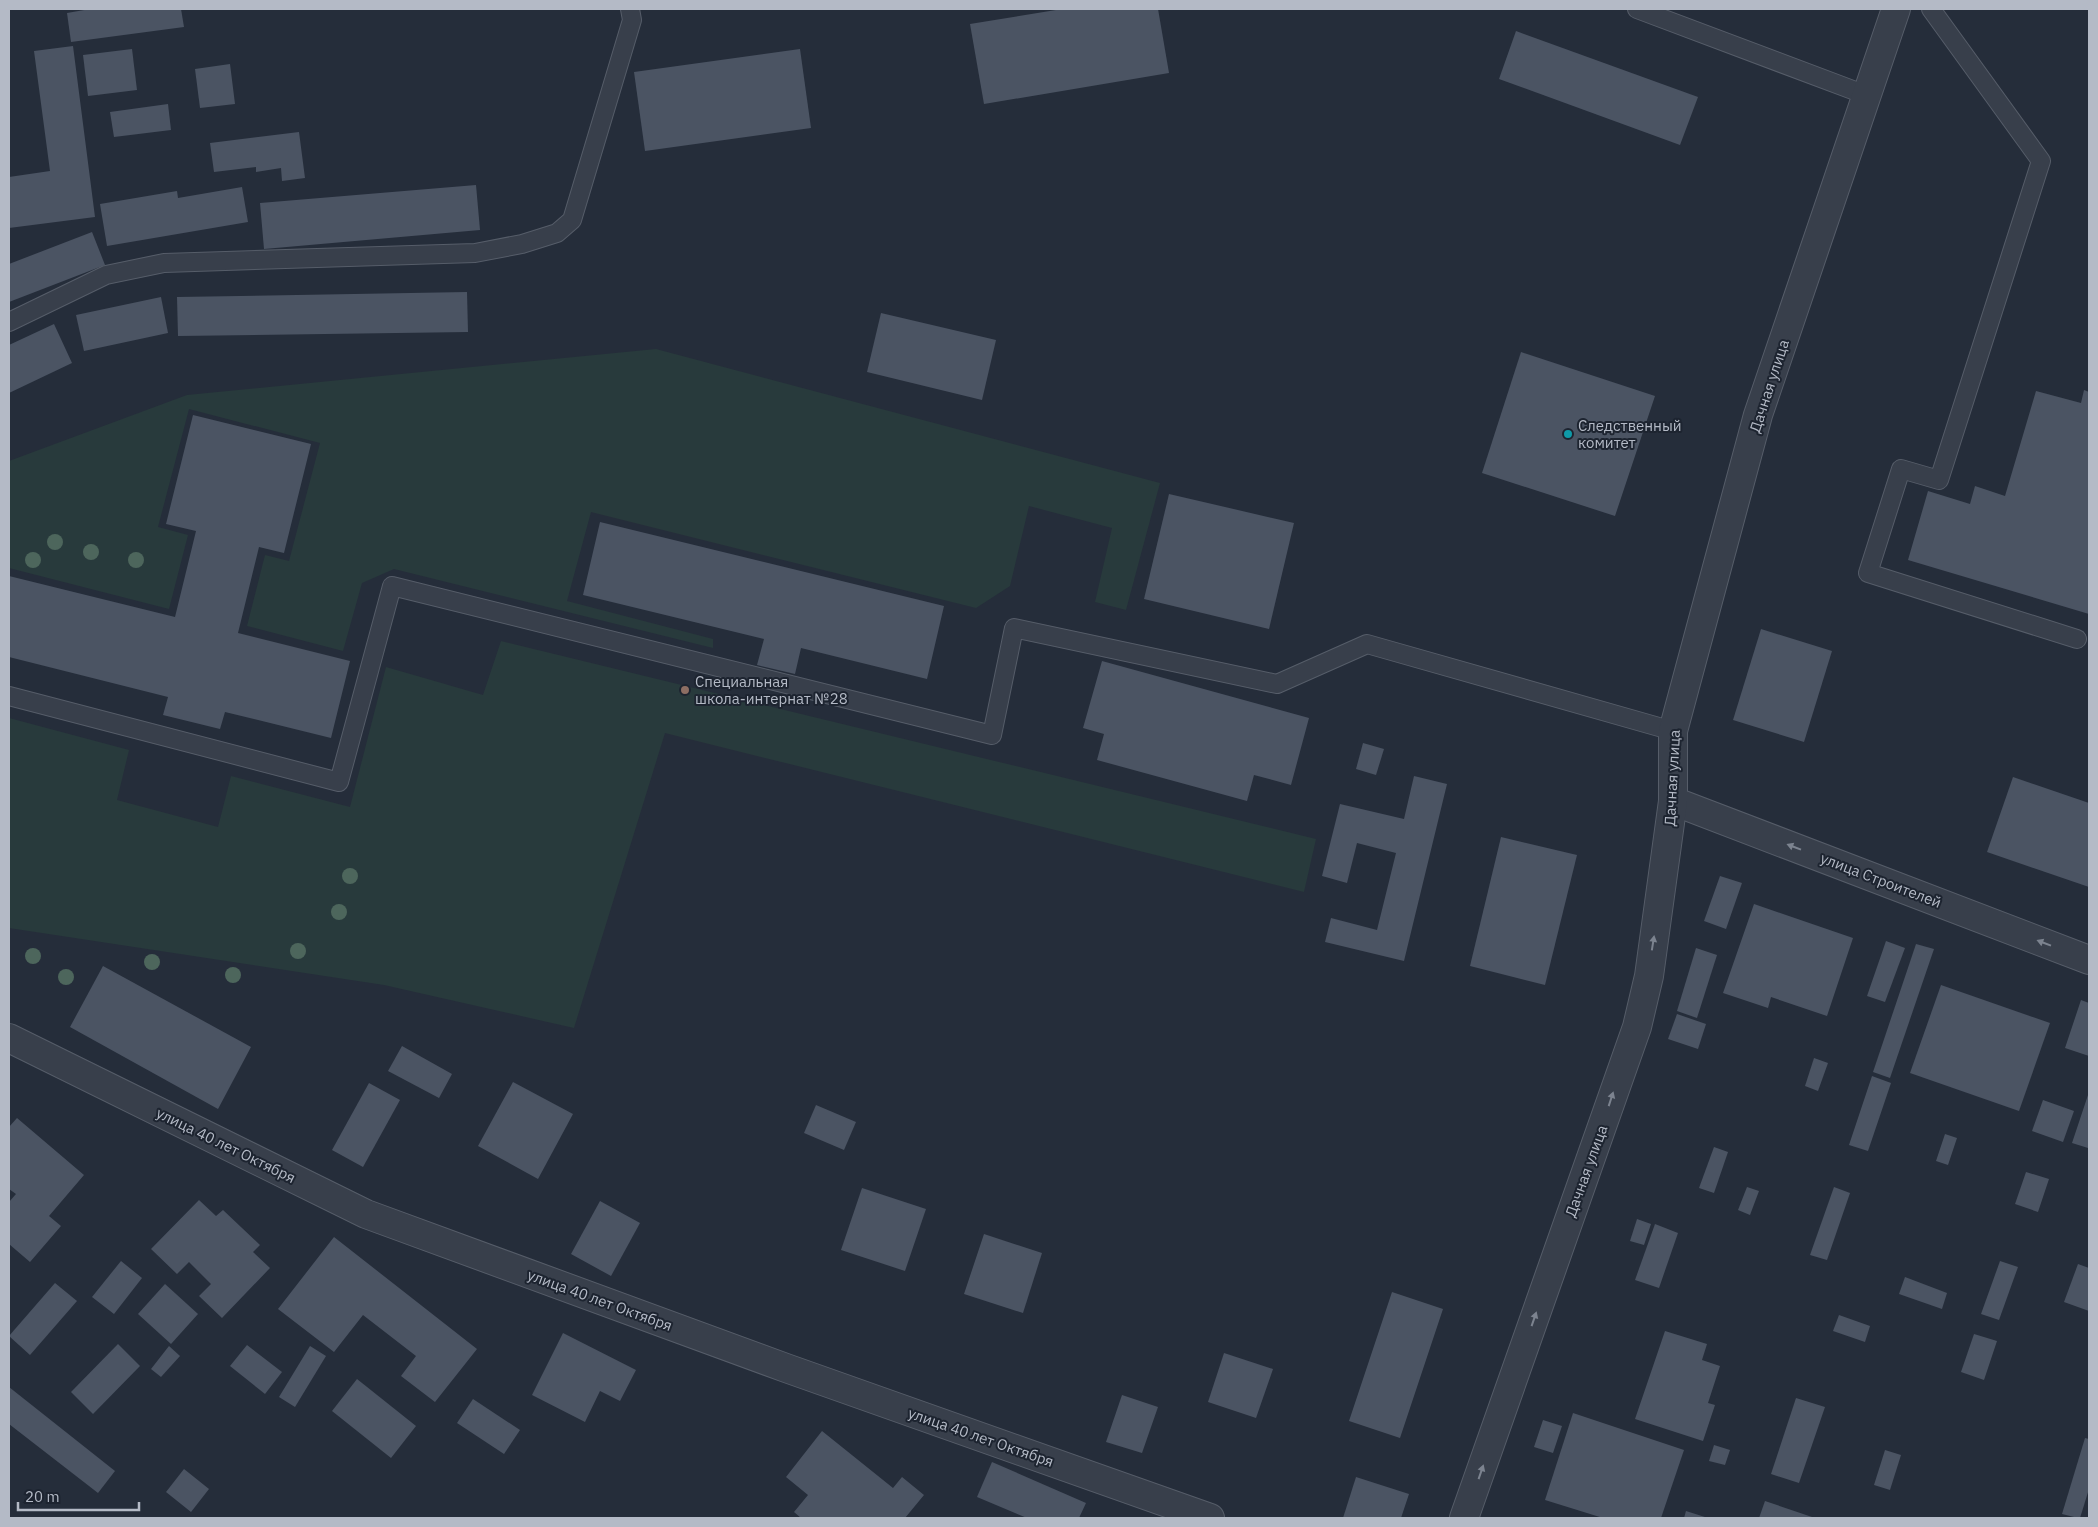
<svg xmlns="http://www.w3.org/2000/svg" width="2098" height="1527" font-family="'IBM Plex Sans',sans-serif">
<rect width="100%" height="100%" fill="#252d3a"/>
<!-- green -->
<g fill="#283a3c">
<polygon points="656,349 1160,483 1126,610 1095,602 1112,528 1029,506 1010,586 976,608 591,512 567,601 713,639 713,648 394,569 362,583 343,651 247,626 265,555 289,561 320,443 189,409 158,527 188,535 169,609 9,568 9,461 187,395"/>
<polygon points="501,641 1316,839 1304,892 665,733 574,1028 384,985 9,928 9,718 129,750 117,800 218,827 231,776 350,807 386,667 483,695"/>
</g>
<!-- building -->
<g fill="#4b5463">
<polygon points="90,9 181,9 184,27 71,42 67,13"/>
<polygon points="1062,9 1158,9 1169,73 984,104 970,24"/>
<polygon points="1516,31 1698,97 1680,145 1499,79"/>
<polygon points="73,46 95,217 9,228 9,177 50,171 34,51"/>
<polygon points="132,49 137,90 88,96 83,55"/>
<polygon points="800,49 811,128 645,151 634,72"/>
<polygon points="230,64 235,104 200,108 195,69"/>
<polygon points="168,104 171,130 114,137 110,112"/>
<polygon points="299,132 305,178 282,181 281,168 256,172 256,167 214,172 210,143"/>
<polygon points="476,185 480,230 264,249 260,203"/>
<polygon points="242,187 248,222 107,246 100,204 177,191 178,198"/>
<polygon points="92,232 105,265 9,302 9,264"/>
<polygon points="467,292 468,332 178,336 177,297"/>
<polygon points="161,297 168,333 84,351 76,315"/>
<polygon points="881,313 996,340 982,400 867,372"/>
<polygon points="54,324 72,363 9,393 9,345"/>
<polygon points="1521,352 1655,396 1615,516 1482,473"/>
<polygon points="2084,390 2089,392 2089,614 1908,560 1928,491 1970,504 1975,486 2005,496 2036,391 2081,403"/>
<polygon points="193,415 311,444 284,553 259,547 238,633 350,661 331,738 225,712 220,729 163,715 168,697 9,657 9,576 175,617 196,531 166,524"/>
<polygon points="1169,494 1294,523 1269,629 1144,599"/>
<polygon points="600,522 944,606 927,679 801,648 795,674 757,665 764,639 583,595"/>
<polygon points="1761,629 1832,651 1804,742 1733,720"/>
<polygon points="1102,661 1309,718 1291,785 1254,775 1247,801 1097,760 1104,734 1083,728"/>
<polygon points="1363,743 1384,749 1376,775 1356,769"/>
<polygon points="1414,776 1447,784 1404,961 1325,942 1331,918 1377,930 1396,853 1357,843 1347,883 1322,876 1340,804 1404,819"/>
<polygon points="2013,777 2089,803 2089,887 1987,852"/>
<polygon points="1501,837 1577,855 1545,985 1470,966"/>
<polygon points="1720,876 1742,883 1726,929 1704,921"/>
<polygon points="1754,904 1853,938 1827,1016 1771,997 1768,1008 1723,993"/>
<polygon points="1886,941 1905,948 1885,1002 1867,996"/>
<polygon points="1916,944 1934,949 1890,1078 1873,1072"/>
<polygon points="1696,948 1717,955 1697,1018 1677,1011"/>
<polygon points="103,966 251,1047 218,1109 70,1027"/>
<polygon points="1941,985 2050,1023 2019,1111 1910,1073"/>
<polygon points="2081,1000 2089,1003 2089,1056 2065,1048"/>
<polygon points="1677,1014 1706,1024 1698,1049 1668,1039"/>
<polygon points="402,1046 452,1074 439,1098 388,1071"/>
<polygon points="1814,1058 1828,1063 1818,1091 1805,1086"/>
<polygon points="1872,1076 1891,1083 1868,1151 1849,1145"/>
<polygon points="513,1082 573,1114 538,1179 478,1146"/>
<polygon points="369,1083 400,1100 363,1167 332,1150"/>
<polygon points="2089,1092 2089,1146 2088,1148 2072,1143"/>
<polygon points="2043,1100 2074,1111 2063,1142 2032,1131"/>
<polygon points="816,1105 856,1122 844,1150 804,1133"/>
<polygon points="17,1118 84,1175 49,1216 61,1226 30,1262 9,1244 9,1202 16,1194 9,1189 9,1127"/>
<polygon points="1945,1134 1957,1138 1948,1165 1936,1161"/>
<polygon points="1714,1147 1728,1152 1714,1193 1699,1188"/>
<polygon points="2026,1172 2049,1179 2038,1212 2015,1204"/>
<polygon points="1747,1187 1759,1191 1750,1215 1738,1210"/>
<polygon points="1834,1187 1850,1193 1827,1260 1810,1255"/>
<polygon points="862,1188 926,1209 905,1271 841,1250"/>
<polygon points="199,1200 216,1216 223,1210 260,1245 253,1252 270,1268 222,1318 199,1296 211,1284 189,1262 177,1274 151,1249"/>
<polygon points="600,1201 640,1223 611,1276 571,1254"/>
<polygon points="1637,1219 1651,1224 1644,1245 1630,1241"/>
<polygon points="1655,1224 1678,1233 1659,1288 1635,1280"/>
<polygon points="984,1234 1042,1253 1023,1313 964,1294"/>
<polygon points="334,1237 477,1349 435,1402 401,1376 416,1356 363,1315 334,1352 278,1309"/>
<polygon points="121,1261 142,1278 114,1314 92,1297"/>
<polygon points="2000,1261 2018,1267 1999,1320 1981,1314"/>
<polygon points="2078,1264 2089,1268 2089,1311 2064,1302"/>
<polygon points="1905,1277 1947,1293 1942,1309 1899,1294"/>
<polygon points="55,1283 77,1301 30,1355 9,1336"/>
<polygon points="165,1284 198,1314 171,1344 138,1314"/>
<polygon points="1392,1292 1443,1309 1400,1438 1349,1421"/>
<polygon points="1839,1315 1870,1326 1865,1342 1833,1331"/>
<polygon points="1665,1331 1707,1344 1702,1360 1720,1366 1708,1403 1715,1405 1703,1441 1635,1419"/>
<polygon points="563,1333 636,1370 620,1401 600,1391 585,1422 532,1395"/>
<polygon points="1974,1334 1997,1341 1984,1380 1961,1372"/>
<polygon points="118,1344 140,1366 93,1414 71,1392"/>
<polygon points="247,1345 282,1372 265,1394 230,1366"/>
<polygon points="169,1346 180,1356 161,1377 151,1369"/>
<polygon points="310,1346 326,1356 295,1407 279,1397"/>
<polygon points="1224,1353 1273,1369 1256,1418 1208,1402"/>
<polygon points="357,1379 416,1426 391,1458 332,1411"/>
<polygon points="9,1387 115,1471 98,1493 9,1424"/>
<polygon points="1122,1395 1158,1407 1142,1453 1106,1442"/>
<polygon points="1796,1398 1825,1407 1799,1483 1771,1474"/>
<polygon points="473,1399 520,1430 504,1454 457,1423"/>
<polygon points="1573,1413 1684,1450 1661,1518 1603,1518 1545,1500"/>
<polygon points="1543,1420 1562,1426 1553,1453 1534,1447"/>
<polygon points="822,1431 893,1488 902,1477 924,1495 905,1518 801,1518 794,1512 808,1495 786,1477"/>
<polygon points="2085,1438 2089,1439 2089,1489 2080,1518 2078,1518 2062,1514"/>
<polygon points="1714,1445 1730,1450 1725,1465 1709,1461"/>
<polygon points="1885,1450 1901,1455 1890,1490 1874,1485"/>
<polygon points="992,1462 1086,1503 1079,1518 1027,1518 977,1497"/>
<polygon points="184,1469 209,1489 191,1512 166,1492"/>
<polygon points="1356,1477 1409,1494 1401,1518 1343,1518"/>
<polygon points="1765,1501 1815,1518 1759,1518"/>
<polygon points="1686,1511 1708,1518 1684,1518"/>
</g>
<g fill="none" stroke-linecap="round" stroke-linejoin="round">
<!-- service casing -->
<g stroke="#565d69" stroke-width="20">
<g id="service">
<polyline points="1637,9 1866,95"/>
<polyline points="1931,9 2041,161 1939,480 1901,469 1868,573 2077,639"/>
<polyline points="9,322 106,275 164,263 475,253 522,244 557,233 572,220 632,20 630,9"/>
<polyline points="9,696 339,782 392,586 992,735 1014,628 1277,684 1367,644 1673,731"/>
</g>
</g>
<!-- minor casing -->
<g stroke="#565d69" stroke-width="30">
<g id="minor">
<polyline points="1673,801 2089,960"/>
<polyline points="9,1038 366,1214 786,1368 1210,1518"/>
<polyline points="1464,1518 1637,1027 1649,976 1673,801 1673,731 1758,415 1896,9"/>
</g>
</g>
<!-- service -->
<use href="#service" stroke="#383f4b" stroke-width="18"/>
<!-- minor -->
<use href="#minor" stroke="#383f4b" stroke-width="28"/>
</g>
<!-- trees -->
<g fill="#4d665c">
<circle cx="55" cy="542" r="8"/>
<circle cx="91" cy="552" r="8"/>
<circle cx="33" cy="560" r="8"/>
<circle cx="136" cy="560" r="8"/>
<circle cx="350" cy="876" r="8"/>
<circle cx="339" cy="912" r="8"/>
<circle cx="298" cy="951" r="8"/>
<circle cx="33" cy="956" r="8"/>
<circle cx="152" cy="962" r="8"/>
<circle cx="233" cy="975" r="8"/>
<circle cx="66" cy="977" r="8"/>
</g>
<!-- one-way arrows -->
<defs><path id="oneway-solid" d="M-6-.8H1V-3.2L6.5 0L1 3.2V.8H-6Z" transform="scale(1.25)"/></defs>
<g fill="#7c838f">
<use href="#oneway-solid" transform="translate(1794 847) rotate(-159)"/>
<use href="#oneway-solid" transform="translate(1653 943) rotate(-81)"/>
<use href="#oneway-solid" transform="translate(2044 943) rotate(-159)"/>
<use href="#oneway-solid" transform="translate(1611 1099) rotate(-72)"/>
<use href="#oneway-solid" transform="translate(1534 1319) rotate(-71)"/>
<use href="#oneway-solid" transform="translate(1481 1472) rotate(-71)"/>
</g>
<!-- markers -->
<circle fill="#0f9aa8" stroke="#1d2430" stroke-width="2" cx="1568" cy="434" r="5"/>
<circle fill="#8d6e63" stroke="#1d2430" stroke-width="2" cx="685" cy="690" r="5"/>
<g text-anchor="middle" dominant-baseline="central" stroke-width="4" stroke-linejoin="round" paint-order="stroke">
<!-- street labels -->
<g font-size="15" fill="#b4bac6" stroke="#1d2430">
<text transform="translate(1769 386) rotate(-72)">Дачная улица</text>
<text transform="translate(1672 778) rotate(-87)">Дачная улица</text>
<text transform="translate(1881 880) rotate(21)">улица Строителей</text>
<text transform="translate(226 1145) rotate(26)">улица 40 лет Октября</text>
<text transform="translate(1586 1171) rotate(-70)">Дачная улица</text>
<text transform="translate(600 1300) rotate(20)">улица 40 лет Октября</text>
<text transform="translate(981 1437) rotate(19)">улица 40 лет Октября</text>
</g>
<!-- poi labels -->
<g font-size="15" fill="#b4bac6" stroke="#1d2430" text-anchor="start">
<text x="1578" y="425">Следственный<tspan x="1578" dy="17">комитет</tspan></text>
<text x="695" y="681">Специальная<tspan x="695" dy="17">школа-интернат №28</tspan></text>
</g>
</g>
<!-- border -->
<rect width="2098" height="1527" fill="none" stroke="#b4bac6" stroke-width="20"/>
<!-- scale -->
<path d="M18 1502v8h121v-8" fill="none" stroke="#b4bac6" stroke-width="2.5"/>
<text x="25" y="1502" font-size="15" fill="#b4bac6" stroke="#1d2430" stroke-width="4" paint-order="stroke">20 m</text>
</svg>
